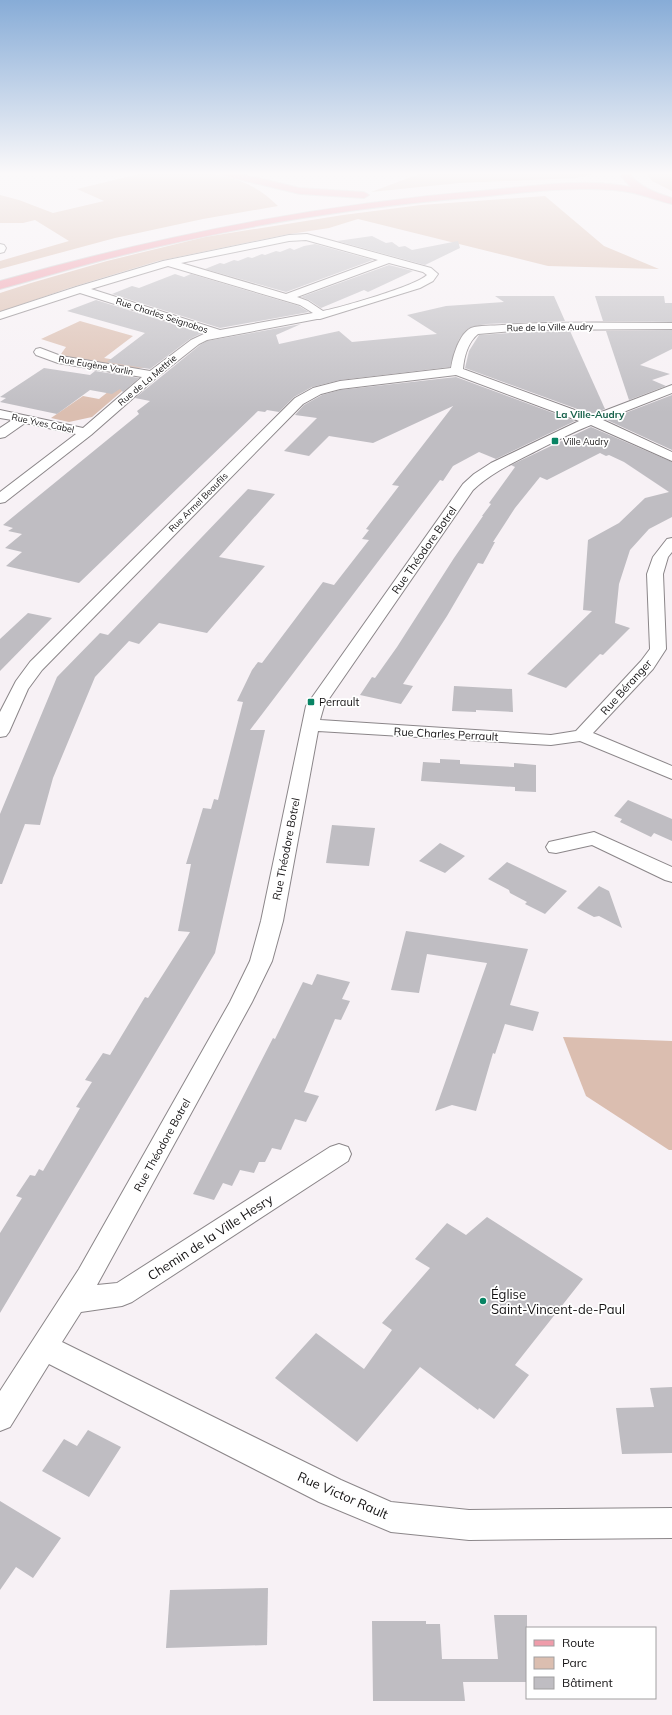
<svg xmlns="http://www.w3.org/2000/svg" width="672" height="1715" font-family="Mulish,sans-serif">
<rect width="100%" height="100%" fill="#f7f1f5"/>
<!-- green -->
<g fill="#dbbeb0">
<path d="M143,173C195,173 238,166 278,206L203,219L115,238L0,269V261L69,241L35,220L23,223H0V195L19,200L53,213L104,201L77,189Z"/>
<polygon points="422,173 598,173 576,178 459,183 371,192"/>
<polygon points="672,173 672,191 652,181 647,174"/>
<polygon points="545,196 604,246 659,269 548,266 358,219 329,228 284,235 158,261 69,288 0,312 0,293 31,283 107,261 205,237 343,215 421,205"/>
<polygon points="80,321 133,336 104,358 153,366 145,368 135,368 65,357 61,354 66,347 41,339"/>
<polygon points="128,376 132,377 135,380 92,417 69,422 51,418 83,396 99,399"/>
<polygon points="563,1037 672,1041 672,1150 669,1150 586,1096"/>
</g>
<!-- building -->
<g fill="#bfbdc2">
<polygon points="372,236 386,243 392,242 399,247 405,246 412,250 458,241 460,248 425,265 337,241"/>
<polygon points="315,244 373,260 286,292 205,269 220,263 224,264 234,260 238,261 248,257 252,258 262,254 265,255 276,251 280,252 290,248 294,250 304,246"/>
<polygon points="389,265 413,271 368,292 364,290 321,308 309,300 301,297"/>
<polygon points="175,274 184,277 191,274 299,306 309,312 220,328 112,294 132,286 139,288"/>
<polygon points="495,296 554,296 565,321 486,324 471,327 466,330 459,339 450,367 340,380 312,387 294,397 279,412 267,410 265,412 258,411 79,583 6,566 22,552 5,548 22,534 8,531 13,528 3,525 139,414 137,411 150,401 135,398 200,345 207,341 301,324 276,335 279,344 339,331 352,342 437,334 407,315 446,306 504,302"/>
<polygon points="595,296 664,296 665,303 672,303 672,322 603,321"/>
<polygon points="96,300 202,333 190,339 150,369 107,362 145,333 67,311"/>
<polygon points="672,330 672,349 640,365 670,374 652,380 666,386 629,400 606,331"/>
<polygon points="570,331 605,409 591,414 465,368 469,351 479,335 525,332"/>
<polygon points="44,368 90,375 95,371 139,378 123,392 120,389 112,394 90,390 57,414 0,402 6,398 0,397"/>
<polygon points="456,377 575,421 496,459 479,452 453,466 443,481 440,480 250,730 265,730 215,953 0,1313 0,1233 22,1198 16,1196 30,1175 35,1176 39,1169 43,1171 80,1108 76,1107 92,1082 85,1080 103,1053 110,1055 145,997 148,998 190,932 178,931 191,864 186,864 203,808 211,809 214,799 218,800 243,702 237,701 252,670 258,662 262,663 323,582 334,585 369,540 362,539 369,530 366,529 399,486 392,485 453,406 373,443 329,436 309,456 284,451 317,418 295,415 304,405 322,395 340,390"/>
<polygon points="672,395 672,450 607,420"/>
<polygon points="591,427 672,462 672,517 649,529 630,550 619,584 615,623 630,628 603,655 600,654 566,688 527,674 592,611 583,610 588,540 619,523 645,498 669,492 624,462 609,455 606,456 600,453 547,480 540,477 515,508 493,542 495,542 483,564 478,563 447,616 403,684 413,686 401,704 360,695 372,677 375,678 397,647 454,558 483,516 482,516 491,504 489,503 515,467 511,465"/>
<polygon points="248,489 275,494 219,557 265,566 207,633 159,623 139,644 129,641 95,677 53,778 40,825 25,824 2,884 0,884 0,814 57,677 100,633 108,635"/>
<polygon points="28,613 52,618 0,671 0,639"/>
<polygon points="454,686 512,689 513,712 476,710 476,712 452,711"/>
<polygon points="440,759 460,760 460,764 514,767 514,763 536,765 536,792 515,791 515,787 421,781 423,762 440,763"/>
<polygon points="628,800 672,819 672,841 654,833 651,837 620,822 622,819 614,816"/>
<polygon points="332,825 375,828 369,866 326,863"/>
<polygon points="440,843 465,856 445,873 419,861"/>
<polygon points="507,862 530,873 567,891 545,914 525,904 527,902 510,893 509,890 488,879"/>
<polygon points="599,886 609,891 622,928 599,916 594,917 577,908"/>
<polygon points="406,931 528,949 510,1005 539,1012 533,1031 505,1024 495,1054 493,1053 476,1111 452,1105 435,1111 487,963 427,954 419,993 391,990"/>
<polygon points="317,974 350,982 342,999 350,1001 341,1020 335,1019 304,1092 319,1096 306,1122 295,1119 281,1150 272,1148 265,1162 259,1162 254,1173 240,1170 232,1186 223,1183 214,1200 193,1194 273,1038 275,1039 303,982 312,985"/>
<polygon points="487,1217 583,1279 515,1365 529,1375 494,1419 479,1408 478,1410 420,1367 357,1442 275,1378 316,1333 364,1369 392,1330 382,1323 430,1268 415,1259 447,1223 466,1235"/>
<polygon points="672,1387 672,1453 622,1454 616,1408 654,1407 650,1388"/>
<polygon points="88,1430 121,1447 89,1497 42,1471 64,1439 77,1446"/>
<polygon points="0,1501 61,1538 33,1578 16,1567 0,1590"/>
<polygon points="268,1588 267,1645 166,1648 170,1590"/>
<polygon points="494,1615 527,1615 527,1682 463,1682 465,1701 373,1701 372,1621 426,1621 426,1624 440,1624 442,1659 498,1659"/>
</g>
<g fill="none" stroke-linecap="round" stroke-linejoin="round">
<!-- minor casing -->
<g stroke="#8b8689" stroke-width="2">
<g id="minor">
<path d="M307,234L431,268L438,274L433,281L420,288L320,319H317L207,340L199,344L156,378L91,435L5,502L0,503V492L76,434L25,423L5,437L0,438V428L12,420L0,418V410L83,428L142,377L58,363L36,355L34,352L36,349L40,348L61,356L150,371L191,340L206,333L80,293L0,319V312L76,287L163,261L289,235ZM306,240L378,260L286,294L181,263L289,241ZM389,263L423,272L427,275C416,286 342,307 323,311L308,301L297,297ZM168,266L300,305L313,313L220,330L91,289Z"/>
<polygon points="0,244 4,245 6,248 4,252 0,253"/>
<path d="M672,323V329L525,330L478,334C468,342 464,357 463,369L591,416L672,385V393L603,420L672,452V461L591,425C573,432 556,441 538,450C515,462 492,472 473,490L324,706L320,720L551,735L576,731L641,661L650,649L647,574L653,557L667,539L672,538V552L668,557L663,574L666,649L653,669L593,733L672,766V779L580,741L551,745L318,731L283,921L272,961L252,1002L97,1285L117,1283L330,1147L339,1144L348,1147L351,1154L348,1161L132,1302L122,1306L81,1312L62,1342L341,1480L391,1502L469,1510L672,1508V1538L469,1540L391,1532L319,1502L49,1364L10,1427L0,1431V1391L79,1269L230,1002L250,961L261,921L306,706L463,484L474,474L491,463L579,421L456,375L340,389L321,394L303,404L42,670L28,689L9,732L6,736L0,737V712L16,681L30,662L295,398L313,388L340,381L451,368C453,356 459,334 471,328C479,325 493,326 502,325C558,321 615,323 672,323Z"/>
<polygon points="594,832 672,867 672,882 665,880 592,845 556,853 549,852 546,847 549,842"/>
</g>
</g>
<!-- primary casing -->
<g stroke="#d0d0d0" stroke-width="2">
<g id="primary">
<polygon points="219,173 237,173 300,188 364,192 369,195 364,198 300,194 221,175"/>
<path d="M622,173H632L631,176C642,188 657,193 672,198V204C655,200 639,193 622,191C570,185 516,194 465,198C349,208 235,227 123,255C81,265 41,278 0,289V281C159,236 315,205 480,191C529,187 582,177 631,187L621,176Z"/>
</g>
</g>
<!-- minor -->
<use href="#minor" fill="#fff" fill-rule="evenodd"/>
<!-- primary -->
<use href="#primary" fill="#ef9caa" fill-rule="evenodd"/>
</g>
<!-- sky -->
<linearGradient id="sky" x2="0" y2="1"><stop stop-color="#87acd7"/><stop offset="0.42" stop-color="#fbf9fa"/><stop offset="1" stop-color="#fbf9fa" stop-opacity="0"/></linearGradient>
<rect width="672" height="413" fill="url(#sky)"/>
<!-- markers -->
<g fill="#088464" stroke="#fff" stroke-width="1.5">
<rect x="551" y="437" width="8" height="8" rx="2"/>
<rect x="307" y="698" width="8" height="8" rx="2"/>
<circle cx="483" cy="1301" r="4"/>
</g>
<g text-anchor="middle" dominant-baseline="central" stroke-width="3.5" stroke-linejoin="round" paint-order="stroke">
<!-- far-street labels -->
<g font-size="9" fill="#141213" stroke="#fff">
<text transform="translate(162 315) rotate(18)">Rue Charles Seignobos</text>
<text transform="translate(550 327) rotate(-1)">Rue de la Ville Audry</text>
<text transform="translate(96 365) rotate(10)">Rue Eugène Varlin</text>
<text transform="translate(147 380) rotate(-40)">Rue de La Mettrie</text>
<text transform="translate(43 423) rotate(12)">Rue Yves Cabel</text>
<text transform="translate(198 502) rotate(-45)">Rue Armel Beaufils</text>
</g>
<!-- far-poi labels -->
<g font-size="9" fill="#141213" stroke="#fff" text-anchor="start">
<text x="563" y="441">Ville Audry</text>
</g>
<!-- far-neighbourhood labels -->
<g font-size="10" font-weight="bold" fill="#18624b" stroke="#fff">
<text x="590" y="414">La Ville-Audry</text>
</g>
<!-- street labels -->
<g font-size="11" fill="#141213" stroke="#fff">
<text transform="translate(424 550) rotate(-55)">Rue Théodore Botrel</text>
<text transform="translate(626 687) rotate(-48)">Rue Béranger</text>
<text transform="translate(446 734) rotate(3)">Rue Charles Perrault</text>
<text transform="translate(286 849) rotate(-79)">Rue Théodore Botrel</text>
<text transform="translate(162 1145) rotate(-61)">Rue Théodore Botrel</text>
</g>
<!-- poi labels -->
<g font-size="11" fill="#141213" stroke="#fff" text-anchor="start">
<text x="319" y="702">Perrault</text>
</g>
<!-- near-street labels -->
<g font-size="13" fill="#141213" stroke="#fff">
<text transform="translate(210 1237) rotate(-33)">Chemin de la Ville Hesry</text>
<text transform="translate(343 1495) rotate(24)">Rue Victor Rault</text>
</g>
<!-- near-poi labels -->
<g font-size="13" fill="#141213" stroke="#fff" text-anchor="start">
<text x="491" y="1294">Église<tspan x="491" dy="15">Saint-Vincent-de-Paul</tspan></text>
</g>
</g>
<!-- legend -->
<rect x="526" y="1627" width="130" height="72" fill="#ffffff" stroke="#a1a0a1"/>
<rect x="534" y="1640" width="20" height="6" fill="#ef9caa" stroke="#a1a0a1"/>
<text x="562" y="1647" font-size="12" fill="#141213">Route</text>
<rect x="534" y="1657" width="20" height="12" fill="#dbbeb0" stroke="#a1a0a1"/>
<text x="562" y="1667" font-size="12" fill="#141213">Parc</text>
<rect x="534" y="1677" width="20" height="12" fill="#bfbdc2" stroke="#a1a0a1"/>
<text x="562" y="1687" font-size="12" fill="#141213">Bâtiment</text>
</svg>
